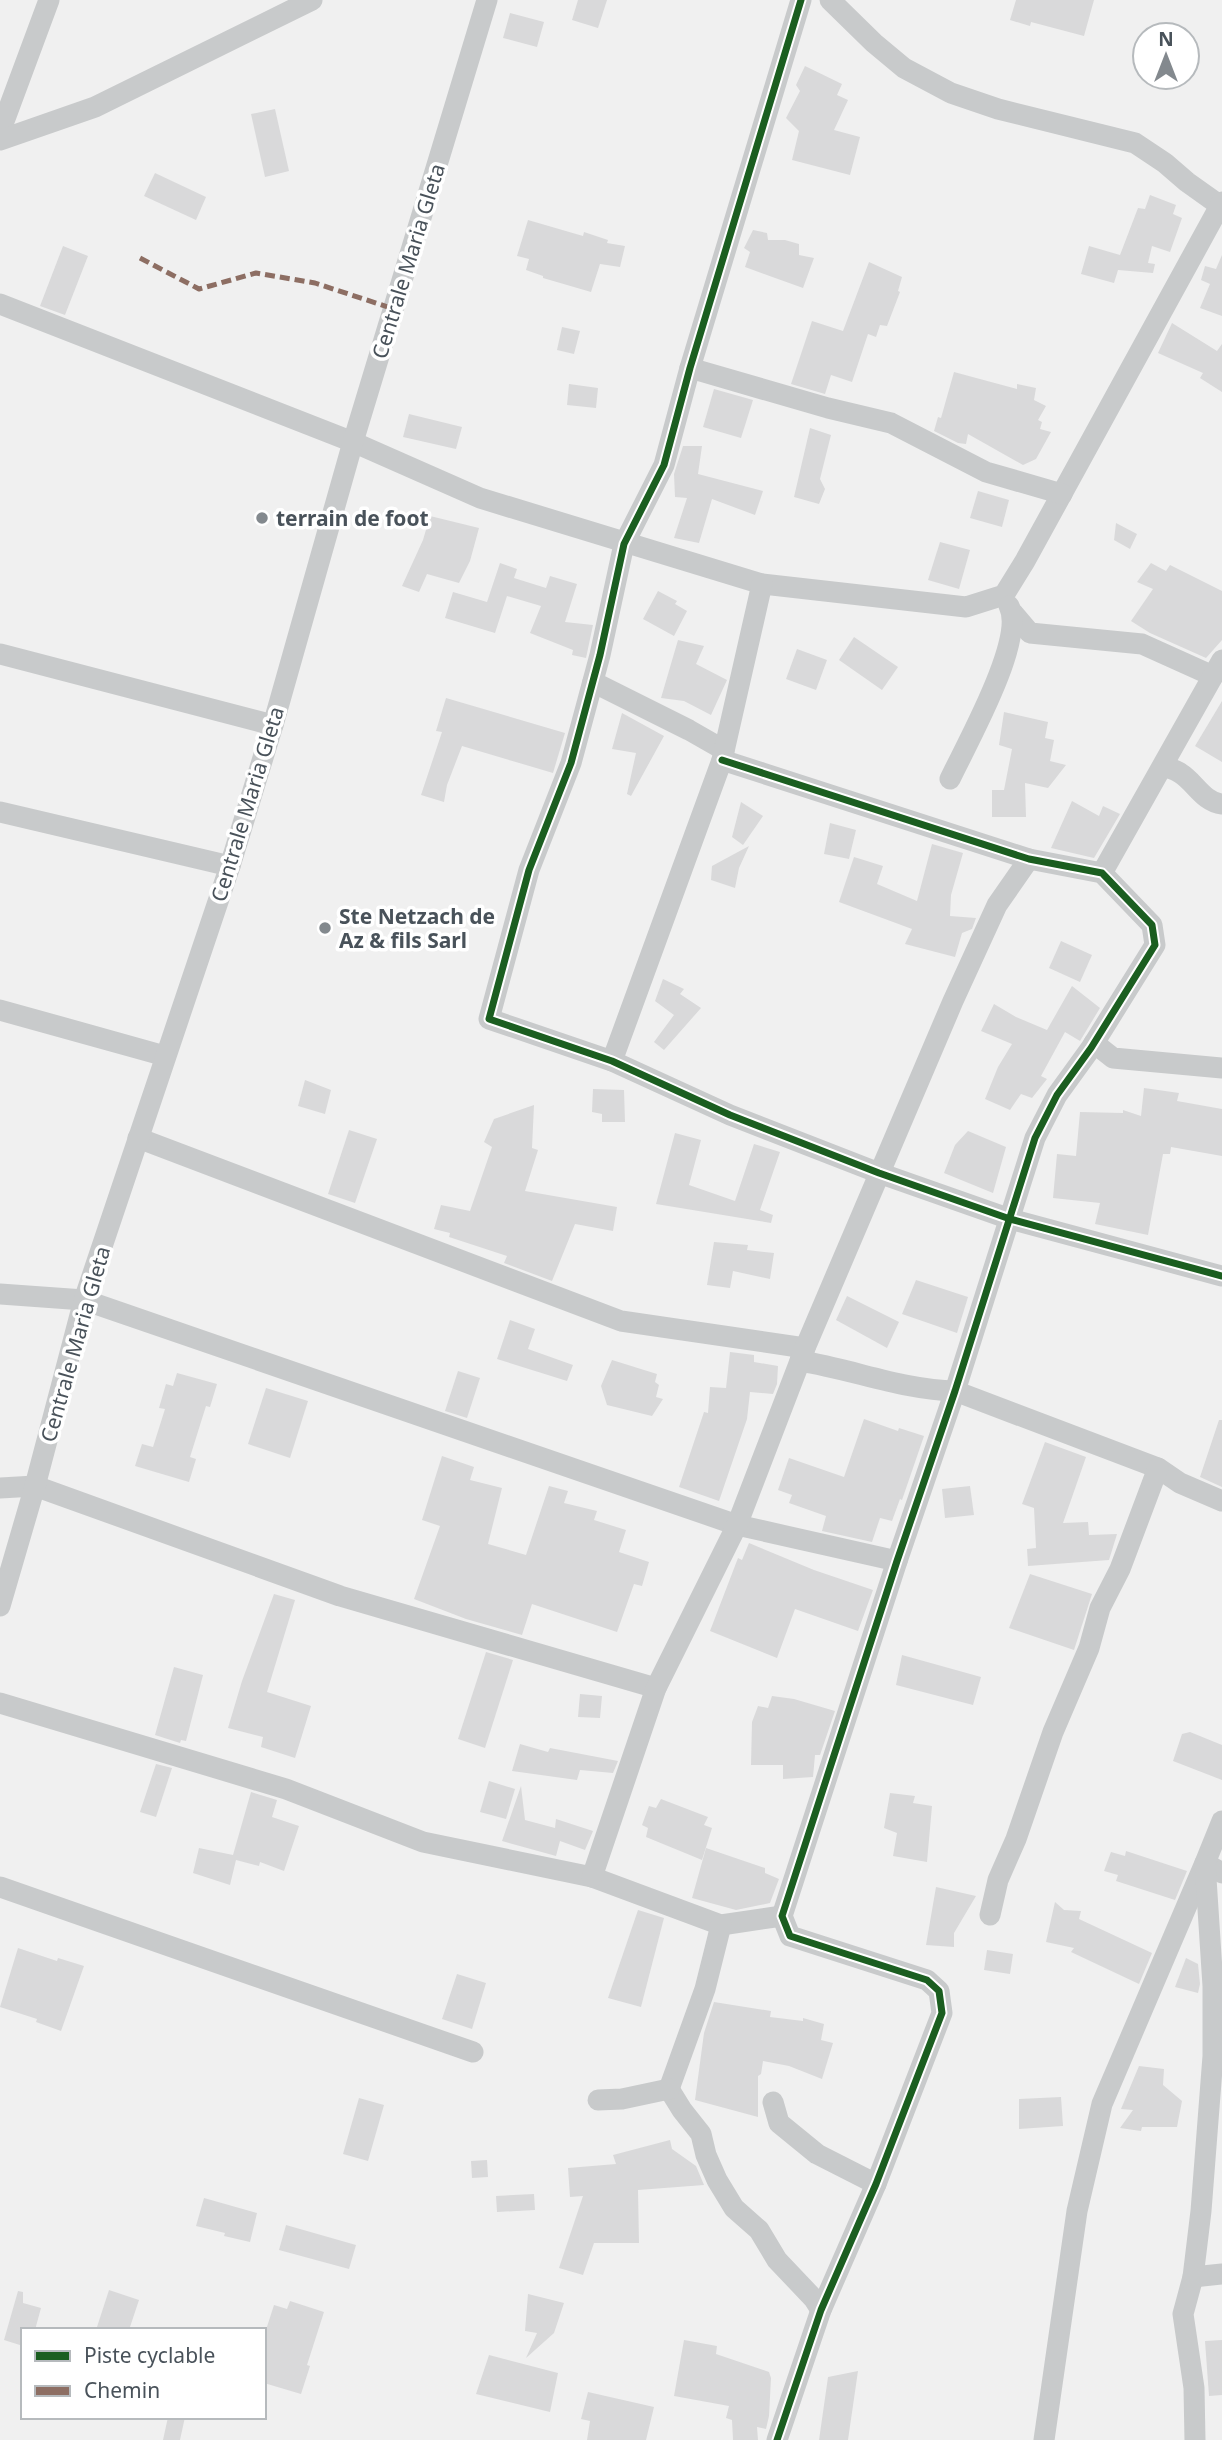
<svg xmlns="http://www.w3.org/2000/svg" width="1222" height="2440" font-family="'Noto Sans',sans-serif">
<rect width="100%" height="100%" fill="#f0f0f0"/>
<!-- building -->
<g fill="#d9d9da">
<polygon points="578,0 607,0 598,28 572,20"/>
<polygon points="1016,0 1094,0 1084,36 1031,22 1030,26 1010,20"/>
<polygon points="510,13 544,22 537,47 503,38"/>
<polygon points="805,66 842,84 837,95 848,100 834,130 860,137 850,175 792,160 799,131 786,118 800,91 796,85"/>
<polygon points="275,109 289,171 265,177 251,114"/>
<polygon points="155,173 206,197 196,220 144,196"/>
<polygon points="1150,195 1176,205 1173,214 1182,218 1170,252 1152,246 1148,263 1155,264 1153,273 1118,270 1114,283 1081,274 1089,246 1120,255 1138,208 1145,209"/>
<polygon points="528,220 583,236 584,232 608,240 607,243 625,246 620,267 600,264 591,292 543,278 543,276 526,270 529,259 517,256"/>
<polygon points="753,230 767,233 768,240 785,240 799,244 799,255 814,258 803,288 745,267 750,252 744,248"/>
<polygon points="63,246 88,256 65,315 40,306"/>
<polygon points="1222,255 1222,316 1200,308 1210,284 1201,280 1205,266 1216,269"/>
<polygon points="869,262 902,277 898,291 900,292 887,326 880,325 876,337 868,334 852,382 831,375 825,394 791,384 812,321 843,331"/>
<polygon points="1172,323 1217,351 1222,344 1222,392 1200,378 1203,373 1158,353"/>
<polygon points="562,327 580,331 574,354 557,350"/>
<polygon points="954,372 1017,389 1017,384 1036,388 1034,400 1046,406 1038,420 1042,422 1040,429 1051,432 1036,459 1023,465 968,434 966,444 958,443 934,431 938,417 941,418"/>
<polygon points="569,384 598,388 596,408 567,405"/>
<polygon points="714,389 753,400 741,438 703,427"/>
<polygon points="409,414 462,427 456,449 403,437"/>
<polygon points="810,428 831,435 820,479 825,489 819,504 794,497"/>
<polygon points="683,446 702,446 698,474 763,491 755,515 712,499 699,543 674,538 687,498 675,497 674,474"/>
<polygon points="978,491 1009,500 1002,527 970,518"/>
<polygon points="430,516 479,528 470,561 459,583 427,574 419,592 402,586 423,540"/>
<polygon points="1116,523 1137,534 1130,549 1114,540"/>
<polygon points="940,542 970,550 959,589 928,580"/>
<polygon points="500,563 517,569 514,578 546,588 550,576 577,584 565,622 593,625 586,658 572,655 573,650 530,633 541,606 507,596 495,633 445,618 453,592 487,602"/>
<polygon points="1151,563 1166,571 1170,565 1222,591 1222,640 1206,658 1150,633 1131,621 1153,589 1137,582"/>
<polygon points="658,591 677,601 675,604 687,611 674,636 643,619"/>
<polygon points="854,637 898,667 882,690 839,660"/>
<polygon points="678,640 704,646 696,664 727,680 711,715 684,701 661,698"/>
<polygon points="797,649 827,660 816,690 786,679"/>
<polygon points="446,698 565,733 553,773 462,746 447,785 444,802 421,795 442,732 436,731"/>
<polygon points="1222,701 1222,762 1195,746"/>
<polygon points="1004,712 1048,722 1045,738 1054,740 1050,761 1066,765 1048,788 1025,783 1026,817 992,817 992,790 1004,790 1012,749 999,745"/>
<polygon points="622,713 664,736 631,796 627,794 636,753 612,749"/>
<polygon points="1072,801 1099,816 1103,806 1120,814 1094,858 1051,848"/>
<polygon points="741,802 763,816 743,845 732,837"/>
<polygon points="830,823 856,830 849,859 824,854"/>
<polygon points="932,844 963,853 951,895 950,916 976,918 972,929 962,933 955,957 905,944 912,929 839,902 854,857 883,866 877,884 917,901"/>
<polygon points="749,846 739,868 735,888 711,880 712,866"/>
<polygon points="1061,941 1092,955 1080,982 1049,968"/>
<polygon points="663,979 684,989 680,994 701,1008 664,1050 654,1042 674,1015 655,1001"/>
<polygon points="1072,986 1100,1008 1080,1041 1065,1032 1041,1076 1047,1079 1032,1098 1021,1094 1010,1110 985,1099 998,1067 1012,1044 981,1031 994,1004 1016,1017 1047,1030"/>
<polygon points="305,1080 331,1090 325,1114 298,1106"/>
<polygon points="1144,1088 1179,1093 1177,1101 1222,1109 1222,1156 1171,1147 1170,1154 1163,1154 1148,1235 1095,1224 1100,1203 1053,1198 1057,1154 1076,1156 1080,1112 1123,1113 1123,1110 1141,1116"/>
<polygon points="593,1089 624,1090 625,1122 602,1122 602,1114 592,1112"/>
<polygon points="534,1105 532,1148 538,1150 525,1191 617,1207 613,1231 575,1224 552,1281 504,1263 507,1256 449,1237 450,1233 434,1229 441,1205 470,1211 492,1147 484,1142 494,1119"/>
<polygon points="349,1130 377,1139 355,1203 328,1194"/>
<polygon points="968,1131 1006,1147 993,1193 944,1173 955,1145"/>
<polygon points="675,1133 701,1140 689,1185 735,1201 754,1144 780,1152 760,1210 773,1215 771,1223 656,1204"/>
<polygon points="714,1242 748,1245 747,1250 774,1253 770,1279 733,1271 730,1288 707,1285"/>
<polygon points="916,1280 968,1297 957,1333 902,1314"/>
<polygon points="847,1296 899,1322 887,1348 836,1320"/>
<polygon points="510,1320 535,1329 528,1349 573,1365 567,1381 497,1359"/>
<polygon points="730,1352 754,1355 754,1362 778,1366 777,1384 773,1394 750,1392 747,1419 719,1501 679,1487 704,1412 708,1413 710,1387 726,1388"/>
<polygon points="612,1360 657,1374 655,1382 659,1385 656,1397 663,1399 652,1416 607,1405 601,1386"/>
<polygon points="458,1371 480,1378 467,1418 445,1411"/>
<polygon points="177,1373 217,1384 210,1407 206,1406 190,1457 196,1459 189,1482 135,1466 142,1444 153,1447 165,1409 159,1408 166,1384 173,1386"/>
<polygon points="266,1388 308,1401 290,1458 248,1444"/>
<polygon points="864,1419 898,1431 899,1428 924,1436 902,1500 900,1499 892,1521 880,1518 872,1542 822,1531 826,1516 789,1503 792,1495 778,1490 789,1458 844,1477"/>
<polygon points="1219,1420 1222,1420 1222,1487 1200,1477"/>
<polygon points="1045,1442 1086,1457 1063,1523 1088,1522 1089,1535 1117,1534 1109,1560 1028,1566 1027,1549 1036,1548 1034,1508 1022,1504"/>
<polygon points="442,1456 474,1467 470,1480 502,1488 488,1544 526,1555 549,1486 568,1491 564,1503 597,1511 594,1520 626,1530 619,1552 649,1562 642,1586 634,1584 617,1632 532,1604 522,1635 466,1619 414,1599 440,1526 422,1520"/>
<polygon points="970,1486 974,1515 945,1518 942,1489"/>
<polygon points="749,1543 814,1570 873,1590 858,1631 795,1609 777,1658 710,1631 738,1558 742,1560"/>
<polygon points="1030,1574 1092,1594 1074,1650 1009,1628"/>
<polygon points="274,1594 295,1600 267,1692 311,1706 295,1758 261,1747 263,1737 228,1728 242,1681"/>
<polygon points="486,1652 513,1660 485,1748 458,1739"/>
<polygon points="902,1655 981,1677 973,1705 896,1685"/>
<polygon points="174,1667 203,1675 186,1741 181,1740 180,1743 155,1735"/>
<polygon points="580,1694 602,1696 600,1718 578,1717"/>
<polygon points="772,1696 794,1699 835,1711 820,1755 815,1755 813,1777 783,1779 783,1765 751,1765 752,1722 758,1706 768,1708"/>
<polygon points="1190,1732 1222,1745 1222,1780 1173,1761 1182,1734"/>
<polygon points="520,1744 548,1752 550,1748 618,1761 613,1773 580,1770 577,1780 512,1771"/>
<polygon points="156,1764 172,1768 156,1817 140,1812"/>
<polygon points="489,1781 515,1789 506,1819 480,1812"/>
<polygon points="521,1786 525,1820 555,1828 556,1819 593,1831 585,1850 560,1841 556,1856 502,1841"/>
<polygon points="251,1792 277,1800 272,1817 299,1826 284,1871 260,1862 259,1866 236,1860 230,1885 193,1873 199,1848 233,1855"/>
<polygon points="890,1793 915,1796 913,1803 932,1806 927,1862 893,1856 897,1833 884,1828"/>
<polygon points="661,1799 708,1817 704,1825 712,1828 702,1860 646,1837 648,1828 642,1825 649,1806 656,1808"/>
<polygon points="706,1848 765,1868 765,1873 779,1879 770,1903 736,1910 692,1898"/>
<polygon points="1126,1851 1187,1871 1175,1900 1116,1881 1118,1875 1104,1871 1111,1852 1125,1856"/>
<polygon points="936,1887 976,1896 954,1933 954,1947 926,1945"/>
<polygon points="1055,1902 1064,1910 1081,1911 1079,1919 1152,1953 1139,1984 1071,1952 1074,1948 1046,1942"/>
<polygon points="638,1910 664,1918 641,2007 608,1998"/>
<polygon points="18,1948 57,1961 58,1958 84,1966 61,2031 36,2022 37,2019 0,2007"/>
<polygon points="987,1950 1013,1954 1010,1974 984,1970"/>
<polygon points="1186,1958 1198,1964 1200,1984 1198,1993 1175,1987"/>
<polygon points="457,1974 486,1983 472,2029 442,2019"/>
<polygon points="714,2002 771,2011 770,2017 803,2021 803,2018 824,2024 821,2040 833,2043 822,2079 789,2066 763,2061 761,2074 758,2076 758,2117 695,2100 704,2033"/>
<polygon points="1139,2066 1164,2069 1163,2085 1182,2101 1177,2127 1142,2127 1141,2131 1120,2128 1133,2110 1121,2109"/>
<polygon points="1061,2097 1063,2126 1019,2129 1019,2099"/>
<polygon points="359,2098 384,2105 368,2161 343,2154"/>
<polygon points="670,2140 672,2149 696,2166 704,2185 638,2190 639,2243 594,2243 583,2275 559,2268 583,2196 570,2197 568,2168 616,2164 613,2155"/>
<polygon points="487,2160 488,2177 472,2178 471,2161"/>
<polygon points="534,2194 535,2210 497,2212 496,2196"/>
<polygon points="204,2198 257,2213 250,2242 224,2236 225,2233 196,2226"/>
<polygon points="286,2225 356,2245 349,2269 279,2250"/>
<polygon points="109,2290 139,2300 129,2330 96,2330"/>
<polygon points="18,2291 23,2292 23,2303 41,2308 35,2330 23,2330 23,2346 4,2340"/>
<polygon points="528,2294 564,2303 554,2333 526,2358 537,2333 525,2331"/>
<polygon points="290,2301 324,2312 307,2365 310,2366 301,2394 264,2383 264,2336 274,2305 287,2309"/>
<polygon points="684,2340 717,2346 716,2354 769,2372 771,2378 769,2416 766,2429 757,2427 758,2440 733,2440 732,2420 726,2418 729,2406 674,2396"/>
<polygon points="1222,2340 1222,2395 1209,2396 1205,2341"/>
<polygon points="489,2355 558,2373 550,2412 476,2394"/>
<polygon points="858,2371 848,2440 819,2440 828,2377"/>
<polygon points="588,2392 654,2407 646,2440 587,2440 590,2421 581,2419"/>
<polygon points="168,2417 185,2417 180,2440 163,2440"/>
</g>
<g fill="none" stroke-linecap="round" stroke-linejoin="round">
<!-- street -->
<g stroke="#c8cacb" stroke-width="21">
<polyline points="801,0 690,368 664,465 624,544 600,655 571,763 529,870 489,1019 612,1061 730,1115 879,1173 1010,1219 1222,1276"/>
<polyline points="830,0 874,43 904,68 951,93 998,109 1135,143 1165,163 1187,182 1222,207"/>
<polyline points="0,132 49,0"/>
<polyline points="0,140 95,107 312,0"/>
<polyline points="0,304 353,442 480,498 762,584 966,607 1004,595 1025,561 1222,202"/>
<polyline points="690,368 828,408 891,423 986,472 1062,494"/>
<polyline points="1013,613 1030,633 1142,644 1213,676"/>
<polyline points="0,654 273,725"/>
<polyline points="593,682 689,730 724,750"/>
<polyline points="722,760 1029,859 1102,873 1152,925 1155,945 1091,1048 1057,1095 1035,1138 955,1391 897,1561 782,1916 790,1936 927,1980 939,1991 942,2013 876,2184 821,2310 777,2440"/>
<path d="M1164,766C1169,768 1176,770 1180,773C1195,782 1203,802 1222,804"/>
<path d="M950,779C966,745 1026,639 1009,606"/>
<polyline points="0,812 230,866"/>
<polyline points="1102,873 1222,660"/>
<polyline points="0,1010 165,1056"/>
<polyline points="1094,1043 1113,1058 1222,1068"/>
<polyline points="612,1061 722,760 762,584"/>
<polyline points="138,1138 621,1321 805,1348"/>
<polyline points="0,1294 84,1300 737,1525 897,1561"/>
<path d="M800,1361C852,1369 903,1390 955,1391L1158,1468L1180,1483L1222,1501"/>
<polyline points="0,1488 35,1486 340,1596 656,1688"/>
<polyline points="0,1606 35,1486 84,1300 230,866 273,725 353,442 487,0"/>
<polyline points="0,1703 286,1789 423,1842 592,1877 721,1925 782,1916"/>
<polyline points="592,1877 656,1688 737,1525 805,1348 953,1001 997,905 1029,859"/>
<polyline points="0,1887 473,2052"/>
<polyline points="990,1915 998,1880 1016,1839 1053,1732 1089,1648 1100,1608 1120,1569 1158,1468"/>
<polyline points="669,2089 682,2110 701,2134 706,2155 717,2180 734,2208 759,2230 777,2260 814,2299 821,2310"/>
<polyline points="669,2089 705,1989 721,1925"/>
<polyline points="598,2100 622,2099 669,2089"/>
<polyline points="773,2102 779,2123 817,2154 876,2184"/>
<polyline points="1193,2277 1222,2274"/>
<polyline points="1044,2440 1077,2211 1102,2104 1205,1863 1222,1873"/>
<polyline points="1195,2440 1194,2388 1183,2314 1193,2277 1201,2211 1213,2056 1213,1986 1205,1863 1222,1821"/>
</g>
<!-- quiet -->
<polyline stroke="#8d6e63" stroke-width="5" stroke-dasharray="10 5" stroke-linecap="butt" points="140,258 199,289 256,273 315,283 394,309"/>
<!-- cycleway casing -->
<g stroke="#fff" stroke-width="11">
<g id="cycleway">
<polyline points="801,0 690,368 664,465 624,544 600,655 571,763 529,870 489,1019 612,1061 730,1115 879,1173 1010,1219 1222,1276"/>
<polyline points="722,760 1029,859 1102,873 1152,925 1155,945 1091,1048 1057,1095 1035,1138 955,1391 897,1561 782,1916 790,1936 927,1980 939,1991 942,2013 876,2184 821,2310 777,2440"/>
</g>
</g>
<!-- cycleway -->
<use href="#cycleway" stroke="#1b5e20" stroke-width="7"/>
</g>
<!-- markers -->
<g fill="#83898e" stroke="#fff" stroke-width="2.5">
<circle cx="262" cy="518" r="7"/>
<circle cx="325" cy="928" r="7"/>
</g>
<g text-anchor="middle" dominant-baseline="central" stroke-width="7" stroke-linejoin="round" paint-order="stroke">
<!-- street labels -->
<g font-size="21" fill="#49525a" stroke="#fff">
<text transform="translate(408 261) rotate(-73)">Centrale Maria Gleta</text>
<text transform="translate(247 804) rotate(-73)">Centrale Maria Gleta</text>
<text transform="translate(75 1344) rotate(-74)">Centrale Maria Gleta</text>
</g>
<!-- poi labels -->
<g font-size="21" font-weight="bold" fill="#49525a" stroke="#fff" text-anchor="start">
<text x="276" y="518">terrain de foot</text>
<text x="339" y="916">Ste Netzach de<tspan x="339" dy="24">Az &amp; fils Sarl</tspan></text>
</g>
</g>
<!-- legend -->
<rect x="21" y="2328" width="245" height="91" fill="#ffffff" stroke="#b6babd" stroke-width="2"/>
<rect x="35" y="2351" width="35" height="10" fill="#1b5e20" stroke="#b6babd" stroke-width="2"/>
<text x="84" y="2363" font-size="21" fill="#49525a">Piste cyclable</text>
<rect x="35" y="2386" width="35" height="10" fill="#8d6e63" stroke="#b6babd" stroke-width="2"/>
<text x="84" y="2398" font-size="21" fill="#49525a">Chemin</text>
<!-- north arrow -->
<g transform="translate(1166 56)"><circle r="33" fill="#ffffff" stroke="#b6babd" stroke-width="2"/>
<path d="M0-5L12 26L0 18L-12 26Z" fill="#83898e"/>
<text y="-10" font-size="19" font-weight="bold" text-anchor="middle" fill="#49525a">N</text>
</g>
</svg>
